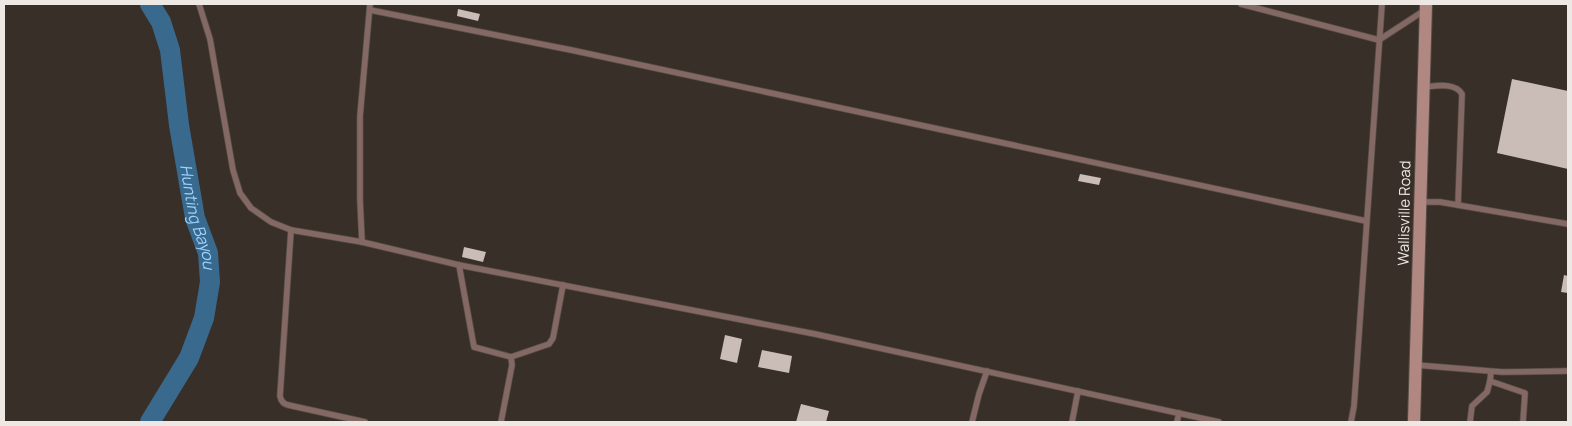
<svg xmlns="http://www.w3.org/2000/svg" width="1572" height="426" font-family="Manrope,sans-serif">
<rect width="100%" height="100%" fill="#372f28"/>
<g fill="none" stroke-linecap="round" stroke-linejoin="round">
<!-- river -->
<path stroke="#39698d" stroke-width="20" id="s1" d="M150,4L161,22L170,50L179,125L195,218L208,253L210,282L204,318L189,358L150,422"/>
</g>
<!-- building -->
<g fill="#cabcb7">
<polygon points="458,9 480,14 478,21 457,16"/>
<polygon points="1512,79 1568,91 1568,169 1497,153"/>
<polygon points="1080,174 1101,178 1099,185 1078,181"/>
<polygon points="464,247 486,252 483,262 462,257"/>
<polygon points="1564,275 1568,276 1568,293 1561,292"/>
<polygon points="725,335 742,339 737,363 720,359"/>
<polygon points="762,350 792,356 789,373 758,367"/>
<polygon points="801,404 829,411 826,422 796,422"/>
</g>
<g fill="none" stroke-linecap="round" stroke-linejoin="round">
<!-- service casing -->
<g stroke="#544d46" stroke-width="7">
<g id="service">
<polyline points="199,4 210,39 233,170 240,193 251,208 271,222 291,230 362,242"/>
<polyline points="370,4 360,116 360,199 362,242 459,265 815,334 1219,422"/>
<polyline points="1241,4 1379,40 1425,10"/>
<polyline points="370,10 571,50 1366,221"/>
<path d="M1424,87C1436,86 1455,82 1462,94L1458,205"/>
<polyline points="1420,202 1440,202 1568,224"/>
<path d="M291,230L280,396C281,401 283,404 288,405L365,422"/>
<polyline points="459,265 474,347 511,357 512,365 501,422"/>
<polyline points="511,357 549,344 553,338 563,285"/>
<polyline points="1416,365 1502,372 1568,371"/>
<polyline points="1491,372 1490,381 1525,393 1523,422"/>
<polyline points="972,422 979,394 987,371"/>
<polyline points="1072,422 1078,391"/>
<polyline points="1177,422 1179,413"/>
<polyline points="1351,422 1354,406 1382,4"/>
<polyline points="1470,422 1472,406 1487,392 1490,381"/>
</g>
</g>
<!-- secondary casing -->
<g stroke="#544d46" stroke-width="14">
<polyline id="secondary" points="1414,422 1426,4"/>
</g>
<!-- service -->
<use href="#service" stroke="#836864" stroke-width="5.5"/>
<!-- secondary -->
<use href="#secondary" stroke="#b18781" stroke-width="12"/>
</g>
<g text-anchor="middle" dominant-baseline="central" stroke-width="5" stroke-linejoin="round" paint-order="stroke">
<!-- street labels -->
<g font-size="15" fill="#ede8e3" stroke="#372f28">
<text transform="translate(1404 213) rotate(-89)">Wallisville Road</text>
</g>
<!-- water labels -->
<g font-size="16" font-style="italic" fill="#99d2ff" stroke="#372f28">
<text stroke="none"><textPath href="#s1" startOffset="220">Hunting Bayou</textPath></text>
</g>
</g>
<!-- border -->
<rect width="1572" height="426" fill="none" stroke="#ede8e3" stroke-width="10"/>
</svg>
